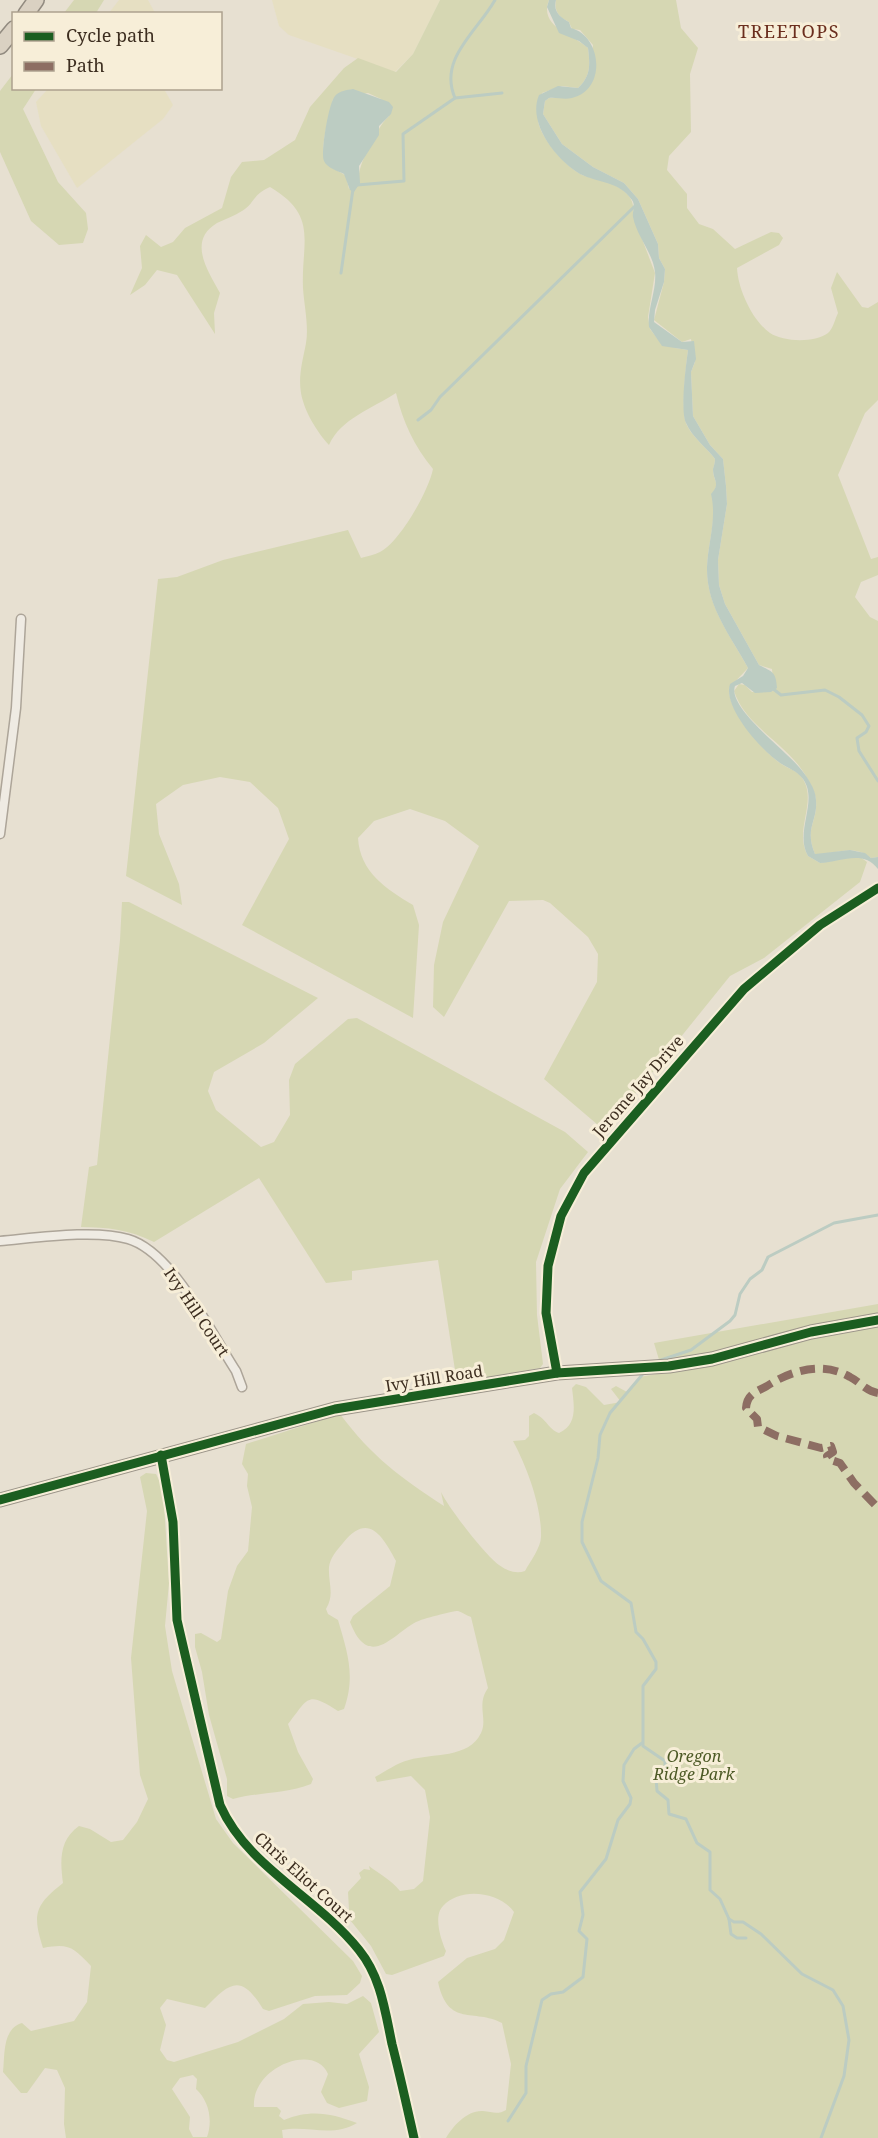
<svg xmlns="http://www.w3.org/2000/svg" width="878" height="2138" font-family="'Noto Serif',serif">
<rect width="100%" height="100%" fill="#e7e0d1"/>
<!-- farmland -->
<g fill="#e6dfc2">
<polygon points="119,0 148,0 155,13 109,13"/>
<polygon points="272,0 440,0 413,54 395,72 289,35 279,26"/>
<polygon points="164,89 173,105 163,119 77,188 41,126 36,102 48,89"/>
</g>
<!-- green -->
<g fill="#d6d7b3" fill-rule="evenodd">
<polygon points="74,0 104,0 96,13 64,13"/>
<path d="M440,0H549C538,27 575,35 588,48C590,65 591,76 578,88L562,86L542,93C541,101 538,112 538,120C539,137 569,171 585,176C604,181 638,187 633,215L655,273L648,317L650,329L657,338L675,348L688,350C686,365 681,411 686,423C690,435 709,450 715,459C715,462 714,466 713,470C713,481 721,483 712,494C717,519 708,542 707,567C706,606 731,636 748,668L729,688C727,709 763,751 780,763C789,770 800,770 805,783C815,806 794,832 808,856L820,863L859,856L867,862L860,882L764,958L730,976L605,1131L544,1079L597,982L598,954L588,937L550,903L543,900L509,901L444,1017L433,1007L434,965L443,922L479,846L445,821L410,809L374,821L358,838C360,872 386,889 413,905L419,925L413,1018L242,925L289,839L278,808L250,782L220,777L183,785L156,804L159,834L179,884L182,905L126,876L158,579L177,577L223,560L348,530L361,558C367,556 374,555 380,552C400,542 429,490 433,469C414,446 403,422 396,393C373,408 340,419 329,445C317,432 304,411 301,393C298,375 303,360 306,343C309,326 304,305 303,288C301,242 319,216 270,187C252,195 255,203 242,211C234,216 225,219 217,223C187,241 208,271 220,293L214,313L215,334L177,275L157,270L145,285L130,295L142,268L140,246L146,235L161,247L173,242L185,228L222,208L231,177L242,162L264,160L295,140L310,107L344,68L358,58L396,72L413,54ZM368,93L381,99L389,116C380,123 357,166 359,178L349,189L346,176C340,171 331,169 327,163C317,150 331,114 333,99Z"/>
<path d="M556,0H676L681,28L698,48L690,74L691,132L669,156L667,170L687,194V208L699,224L713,229L735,249L771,232L779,233L783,238L779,245L737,268C738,289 752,320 770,333C784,342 814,343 828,333C833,329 835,319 838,313L831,288L837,272L862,307L868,308L878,302V400L865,413L838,475L871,559L878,557V575L861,582L855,597L870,617L878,621V857L871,858C853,843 834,855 815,854C804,828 818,822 816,800C816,794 810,783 807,778C789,744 746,728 734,691L739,684L745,685L752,692L774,691L772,669L759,665L725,604L719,585L718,560L727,504L726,486L723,459L710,445L693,416L691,372L695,362L691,339L682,342L654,320L664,282L665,269L659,258L658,244L638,199L624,183L593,167L562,144L543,114L545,101L549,98H569L590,85L593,45L580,30L572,29L569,22C559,17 554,12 556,0Z"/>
<polygon points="13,74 14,88 36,89 23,109 58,182 86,213 88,229 83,243 59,245 31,221 0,152 0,91"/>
<path d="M122,902H129L318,998L264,1043L214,1072L208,1091L216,1110L261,1147L274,1142L290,1115L289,1080L295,1064L348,1019L357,1018L565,1132L588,1152L560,1189L536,1262L537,1315L543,1364L540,1368L457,1383L438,1260L352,1271V1280L326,1283L259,1178L154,1242C130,1230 107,1227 81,1227L89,1167L97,1165L120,940Z"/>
<path d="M878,1304V2138H446C453,2126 467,2110 483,2111C492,2112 498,2115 506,2110L511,2064L502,2023C474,2008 448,2028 438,1982L467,1958L495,1949L504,1940L514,1912C500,1892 461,1886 443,1906C433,1916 441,1940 446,1951L444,1956L392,1975L386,1974L371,1946L346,1915L349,1910L348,1892L361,1878L359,1873L364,1869L370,1870L369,1866C381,1875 390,1879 400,1891L414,1889L423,1881L430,1817L425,1790L411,1776L377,1782L375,1777C386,1771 397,1763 409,1760C432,1753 469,1759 481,1733C488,1719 476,1705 488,1688L471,1617C467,1616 462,1612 458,1611C452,1611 422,1619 416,1622C393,1634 369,1671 350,1622L353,1616L390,1586L396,1561C382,1535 368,1512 343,1543C337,1550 330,1558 329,1567C328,1583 335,1594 326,1609L328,1614L338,1620C347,1651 356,1676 344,1709L338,1711C307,1691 309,1697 288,1724L298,1752L313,1779L311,1784C285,1794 259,1792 233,1799L227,1796V1779L209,1715L202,1672L195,1647V1634L201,1633L217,1642L221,1639L228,1591L237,1566L248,1551L252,1507L247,1486L248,1474L242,1464L246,1444L340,1414C372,1457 400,1477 444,1506L441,1492C448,1507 485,1555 499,1565C507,1571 516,1574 525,1571C530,1562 541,1547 541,1537C542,1507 527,1467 513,1441L525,1440L529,1436V1416L534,1413C547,1419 548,1429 559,1433C578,1425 574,1405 572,1388L576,1384L586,1387L604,1405L621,1402L611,1389L616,1386L627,1392L639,1377L663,1373L654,1343Z"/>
<path d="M146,1473L156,1474L163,1488L169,1583L165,1626L172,1671L216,1819L233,1843L353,1961L362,1976L360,1983L347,1995L315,1996L269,2011L263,2009C241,1973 230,1982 205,2008L167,1999L160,2008L166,2025L160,2050L167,2060L174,2062L238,2042L284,2019L303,2004L329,2002L347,2004L363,1996L371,2003L379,2032L359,2054L369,2087L367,2101L339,2108L327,2103L321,2092L328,2074C315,2042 251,2067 254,2107H277L281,2111L279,2116L284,2120C310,2109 331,2113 357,2123C332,2138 308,2125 282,2130L283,2138H66L64,2124L65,2088L57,2070L45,2068L27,2093H21L3,2072C5,2055 2,2029 22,2023L31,2031L74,2021L87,2002L91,1966C73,1947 69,1943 43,1948C32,1914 35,1905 63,1883C60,1861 59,1840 79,1826L90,1829L111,1842L123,1840L137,1822L148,1799L140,1775L131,1658L147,1511L140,1477ZM193,2075L197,2079L196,2089C209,2101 213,2120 207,2137H193L189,2129L190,2117L172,2089L180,2078Z"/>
</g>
<!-- water -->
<g fill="#bcccc2">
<path d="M549,0H556C553,12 560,17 569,22L571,28C602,36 607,90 572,98C564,100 556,97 549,98L545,101L543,114L562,144L593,167L624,183L638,199L658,244L659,258L665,269L664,282L655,310L654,322L682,342L694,341L696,359L691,372L693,416L710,445L723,459L726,486L727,504L718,560L719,585L725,604L759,665C772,672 776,671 777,688L771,692L755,693L742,683L735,686C727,707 785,750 799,767C806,775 816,789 816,800C818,821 804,828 815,854L850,850L865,853L871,858L878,857V869C863,849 841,862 820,863L808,856C794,832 819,801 803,779C796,770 789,769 780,763C762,751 722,707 730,684L743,676L748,668C731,636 706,607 707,567C708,542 717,519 711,494C721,483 713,481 713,469C714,466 715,462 715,459C708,449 691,436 686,423C680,411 686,365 688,350L662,346L649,327C647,308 657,290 655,272C653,253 637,237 633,217C632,211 636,206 632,200C619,181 598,183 580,174C556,160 527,123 539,95L558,86L578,88C591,76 590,65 588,48L579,41L559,33L547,7Z"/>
<path d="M353,89L389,102L393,107L391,114L379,126V135L359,166L360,183L354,192L350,190L344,174C338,171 327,168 324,161C320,153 329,102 335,96C339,91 347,90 353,89Z"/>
</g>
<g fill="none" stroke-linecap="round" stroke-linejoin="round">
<!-- stream -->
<g stroke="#bcccc2" stroke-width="3">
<path d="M455,98C438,59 477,32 495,0"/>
<polyline points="357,185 404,181 403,134 455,98 502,93"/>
<polyline points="341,273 353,189"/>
<polyline points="418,420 431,410 440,397 636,205"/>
<polyline points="772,688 781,695 825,690 839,697 862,715 869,726 866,732 857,738 859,751 878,781"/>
<polyline points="658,1361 691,1350 730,1321 735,1315 740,1294 750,1279 762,1270 768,1257 834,1223 878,1215"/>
<polyline points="642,1375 610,1413 600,1435 598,1458 582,1522 582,1542 601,1581 631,1603 636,1632 643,1639 656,1662 656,1669 643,1686 643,1746 665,1761 665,1768 656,1777 657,1791 668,1800 669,1814 686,1819 697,1843 710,1852 710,1890 720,1899 729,1919 731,1934 737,1938 746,1938"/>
<polyline points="729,1919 734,1922 743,1922 761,1934 802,1974 833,1990 843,2006 849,2040 844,2076 821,2138"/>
<polyline points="508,2121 526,2093 526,2066 542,2000 551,1994 563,1992 583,1977 587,1939 579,1931 583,1915 580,1892 606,1859 618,1820 630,1804 631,1798 623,1781 624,1765 634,1749 642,1743"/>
</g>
<!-- street casing -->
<g stroke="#ada599" stroke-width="11">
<g id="street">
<polyline points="0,834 16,708 21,619"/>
<path d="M0,1241C35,1238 95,1229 128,1239C173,1252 211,1333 236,1371L242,1387"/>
<polyline points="557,1373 546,1313 548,1266 561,1216 584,1173 744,989 820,925 878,888"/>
<path d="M161,1455L173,1522L177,1620L220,1805C248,1868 317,1897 359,1950C381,1977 385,2011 392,2044C400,2075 407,2107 414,2138"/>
</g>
</g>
<!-- secondary casing -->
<g stroke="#9c958a" stroke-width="15">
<polyline id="secondary" points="0,1500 335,1409 557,1373 669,1366 712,1359 811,1332 878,1320"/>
</g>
<!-- highway casing -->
<g stroke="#928b80" stroke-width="18">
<g id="highway">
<polyline points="26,14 36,0"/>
<polyline points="0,46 14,29"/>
</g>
</g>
<!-- street -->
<use href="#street" stroke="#efebe3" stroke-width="8"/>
<!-- secondary -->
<use href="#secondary" stroke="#efebe3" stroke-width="12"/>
<!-- highway -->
<use href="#highway" stroke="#dad1c2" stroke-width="15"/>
<!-- quiet -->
<path stroke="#8d6e63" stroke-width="8" stroke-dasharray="15 8" stroke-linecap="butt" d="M878,1393C866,1391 860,1382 850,1377C823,1361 792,1370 767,1386C756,1392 747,1394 746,1408L757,1419L758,1427L777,1436L821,1448L831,1446L833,1452L827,1456L828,1459L840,1463L854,1483L878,1508"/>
<!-- cycleway casing -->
<g stroke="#f7eed8" stroke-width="13">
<g id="cycleway">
<polyline points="557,1373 546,1313 548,1266 561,1216 584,1173 744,989 820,925 878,888"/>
<path d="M161,1455L173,1522L177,1620L220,1805C248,1868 317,1897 359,1950C381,1977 385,2011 392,2044C400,2075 407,2107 414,2138"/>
<polyline points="0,1500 335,1409 557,1373 669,1366 712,1359 811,1332 878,1320"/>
</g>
</g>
<!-- cycleway -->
<use href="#cycleway" stroke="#1b5e20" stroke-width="9"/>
</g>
<g text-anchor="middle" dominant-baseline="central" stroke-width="6" stroke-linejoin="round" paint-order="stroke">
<!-- street labels -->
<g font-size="16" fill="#3d2e20" stroke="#f7eed8">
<text transform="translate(638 1086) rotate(-49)">Jerome Jay Drive</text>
<text transform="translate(197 1312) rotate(56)">Ivy Hill Court</text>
<text transform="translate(434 1378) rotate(-9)">Ivy Hill Road</text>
<text transform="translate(304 1877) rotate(42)">Chris Eliot Court</text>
</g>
<!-- park labels -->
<g font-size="16" font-style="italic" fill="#4d5a26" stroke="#f7eed8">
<text x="694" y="1756">Oregon<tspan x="694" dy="18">Ridge Park</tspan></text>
</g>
<!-- neighbourhood labels -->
<g font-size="18" letter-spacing="1.5" fill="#6b2e1e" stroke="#f7eed8">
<text x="789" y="31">TREETOPS</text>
</g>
</g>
<!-- legend -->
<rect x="12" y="12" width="210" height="78" fill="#f7eed8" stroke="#ada18e" stroke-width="1.5"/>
<rect x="24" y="32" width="30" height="9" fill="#1b5e20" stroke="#ada18e" stroke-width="1.5"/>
<text x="66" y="42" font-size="18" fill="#3d2e20">Cycle path</text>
<rect x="24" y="62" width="30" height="9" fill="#8d6e63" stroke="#ada18e" stroke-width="1.5"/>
<text x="66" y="72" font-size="18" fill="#3d2e20">Path</text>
</svg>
